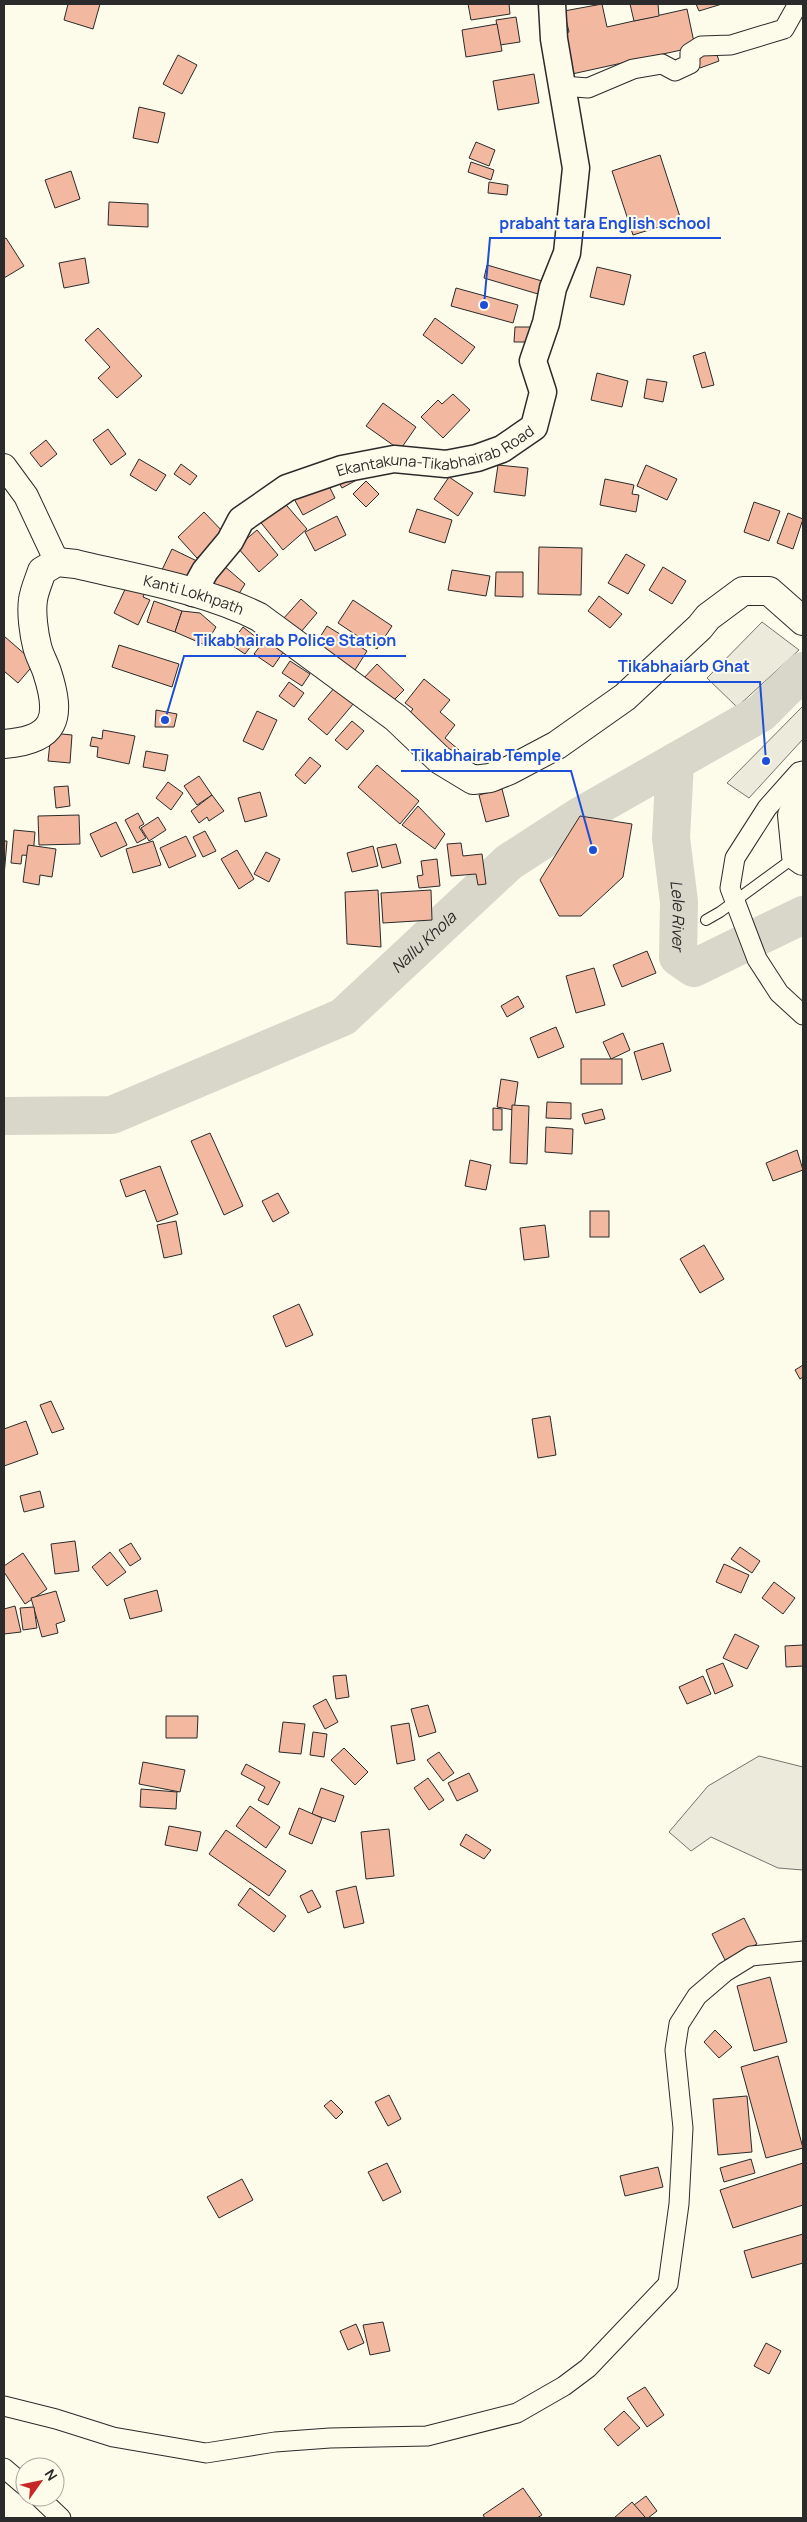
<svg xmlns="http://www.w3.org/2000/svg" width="807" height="2522" font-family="Manrope,sans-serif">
<rect width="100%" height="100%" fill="#fdfbea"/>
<!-- green -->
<g fill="#ecebdb" stroke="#74746e">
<polygon points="762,622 799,650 737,707 707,678"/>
<polygon points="803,706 803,739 749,798 727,783"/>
<polygon points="759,1756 803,1767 803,1870 778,1868 711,1837 691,1851 669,1832 708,1786"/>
</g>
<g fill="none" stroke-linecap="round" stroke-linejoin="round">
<!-- river -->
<g stroke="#d8d7c9" stroke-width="38">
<path id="s1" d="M675,762L671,838L679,902L678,957L694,968L803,915"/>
<path id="s2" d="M4,1116L112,1115L343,1017L509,862L580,816L761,713L803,671"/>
</g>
</g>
<!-- building -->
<g fill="#f2b8a0" stroke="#2b2b2b">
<polygon points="68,4 100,4 93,29 64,20"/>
<polygon points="468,4 509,4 510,14 471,20"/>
<polygon points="602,4 607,27 687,9 695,47 572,74 563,34 569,32 564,11"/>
<polygon points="630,4 658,4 659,16 634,21"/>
<polygon points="696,4 722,4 699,11"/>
<polygon points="516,17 520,42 500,45 496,20"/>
<polygon points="497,24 502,51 466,57 462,30"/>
<polygon points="715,49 719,61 700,68 695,57"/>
<polygon points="178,55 197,65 182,94 163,84"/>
<polygon points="534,74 539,103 498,110 493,81"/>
<polygon points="139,107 165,113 158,143 133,138"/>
<polygon points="476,142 495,150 489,166 469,158"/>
<polygon points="660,155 681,220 633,235 612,171"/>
<polygon points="471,162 494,170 491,180 468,172"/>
<polygon points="71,171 80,199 55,208 45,180"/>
<polygon points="489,182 508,185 507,195 488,193"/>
<polygon points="109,202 148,204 148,227 108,225"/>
<polygon points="6,238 24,266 4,278 4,239"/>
<polygon points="85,258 89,283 64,288 59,263"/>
<polygon points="487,265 542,281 538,294 484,278"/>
<polygon points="597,267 631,275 624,305 590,297"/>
<polygon points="456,288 518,305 513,323 451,306"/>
<polygon points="435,318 475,347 462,364 423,335"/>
<polygon points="515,327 531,327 532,342 514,342"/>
<polygon points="98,328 142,376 117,398 98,378 110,367 85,340"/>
<polygon points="705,352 714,385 702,388 693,356"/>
<polygon points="597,373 628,381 622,407 591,400"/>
<polygon points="647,379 667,382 663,402 644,398"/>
<polygon points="453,394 470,410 443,438 421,417 438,400 442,404"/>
<polygon points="383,403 416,427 400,450 366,426"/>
<polygon points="108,429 126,454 111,465 93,440"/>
<polygon points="46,440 57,454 41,467 30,453"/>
<polygon points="139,459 166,475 156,491 130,475"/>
<polygon points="181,464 197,476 190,485 174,474"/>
<polygon points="498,465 528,468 525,496 494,492"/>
<polygon points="646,465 677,479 667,500 637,486"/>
<polygon points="364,476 342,488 337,479"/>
<polygon points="449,477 473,493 458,516 434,499"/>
<polygon points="605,479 634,485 632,494 639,495 636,512 600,505"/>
<polygon points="326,480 335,498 303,515 293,497"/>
<polygon points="366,481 379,494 366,507 353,494"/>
<polygon points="281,499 307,529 283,550 258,519"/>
<polygon points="754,502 780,511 769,541 744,532"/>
<polygon points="417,509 452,520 445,543 409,532"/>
<polygon points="204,512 224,533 197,558 178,537"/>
<polygon points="788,513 803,519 793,549 777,543"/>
<polygon points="337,516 346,535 315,551 305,532"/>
<polygon points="257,530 278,555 259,572 237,547"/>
<polygon points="539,547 582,548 581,595 538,594"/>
<polygon points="172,549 199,562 187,587 160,574"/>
<polygon points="626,554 645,565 628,594 608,583"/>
<polygon points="223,565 245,584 235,600 208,583"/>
<polygon points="663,567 686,581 672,604 649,590"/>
<polygon points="452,570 490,576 486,596 448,590"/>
<polygon points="496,572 523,572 523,597 495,596"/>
<polygon points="128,583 145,592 143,597 150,600 138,625 114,613"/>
<polygon points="599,596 622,614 610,628 588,611"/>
<polygon points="301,599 317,613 300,633 283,619"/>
<polygon points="353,600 392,626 377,649 338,623"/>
<polygon points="154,601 182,611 175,632 147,622"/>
<polygon points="182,611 200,613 216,627 205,645 175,632"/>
<polygon points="327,626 367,651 350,678 310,653"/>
<polygon points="243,627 257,638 245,654 230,644"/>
<polygon points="4,636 35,663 18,683 4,671"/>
<polygon points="266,638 284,651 273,667 254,654"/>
<polygon points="119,645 179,664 172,687 112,667"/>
<polygon points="290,661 310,674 302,686 282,673"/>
<polygon points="377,664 404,690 388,706 362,680"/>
<polygon points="424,679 450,700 440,712 455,725 445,738 459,750 450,760 403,721 413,709 405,703"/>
<polygon points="340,681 359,697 327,735 308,719"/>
<polygon points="289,682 304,693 294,707 279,696"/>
<polygon points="156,710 177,714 174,727 155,727"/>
<polygon points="257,711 277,720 263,750 243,741"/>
<polygon points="352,721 364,731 347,750 335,740"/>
<polygon points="103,730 135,736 129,764 97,757 98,747 90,746 92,737 102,739"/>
<polygon points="51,733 72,735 70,763 48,761"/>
<polygon points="146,751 168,755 165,771 143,767"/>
<polygon points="310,757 321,766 305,784 295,775"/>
<polygon points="377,765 419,801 400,824 358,787"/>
<polygon points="199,776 212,795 197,805 184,786"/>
<polygon points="168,782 183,793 171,810 156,798"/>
<polygon points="68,786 70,806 56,808 54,787"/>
<polygon points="502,789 509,816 486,822 479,795"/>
<polygon points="260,792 267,816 245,822 238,798"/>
<polygon points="212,795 224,811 209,821 207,817 199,823 191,811"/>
<polygon points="418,806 445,834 435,849 402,825"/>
<polygon points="138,813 144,824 139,827 146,838 137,843 125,820"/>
<polygon points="79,815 80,844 39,845 38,816"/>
<polygon points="580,816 632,824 623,877 581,916 559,916 540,880"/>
<polygon points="158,817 166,830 149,841 141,828"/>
<polygon points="116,822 127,845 101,857 90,834"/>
<polygon points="14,830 35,832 33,856 22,855 21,864 11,863"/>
<polygon points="205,831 216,851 203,857 193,837"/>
<polygon points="186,836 196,856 169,868 160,848"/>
<polygon points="4,841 7,841 4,876"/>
<polygon points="153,841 161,865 133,873 126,849"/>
<polygon points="461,843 463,856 482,854 486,884 478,885 476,874 451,876 447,844"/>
<polygon points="396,844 401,863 382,868 377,848"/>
<polygon points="28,845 56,849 52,877 40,875 39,885 23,882"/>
<polygon points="373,846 378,866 352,872 347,853"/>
<polygon points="237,850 254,879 239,889 221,859"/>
<polygon points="266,852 280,859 269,882 254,874"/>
<polygon points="437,859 440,886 419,888 417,876 423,875 421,861"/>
<polygon points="378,890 381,947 347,944 345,892"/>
<polygon points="431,890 432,920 383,923 381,893"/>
<polygon points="647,951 656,973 622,987 613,965"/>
<polygon points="594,968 605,1005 576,1013 566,976"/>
<polygon points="518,996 524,1007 507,1017 501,1006"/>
<polygon points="556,1027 564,1047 538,1058 530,1038"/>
<polygon points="623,1033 630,1050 611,1059 603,1042"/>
<polygon points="663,1043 671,1071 642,1080 634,1052"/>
<rect x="581" y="1059" width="41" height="25"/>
<polygon points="501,1079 518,1082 514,1110 497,1107"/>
<polygon points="547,1102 571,1103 571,1119 546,1118"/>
<polygon points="512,1105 529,1106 527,1164 510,1163"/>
<polygon points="493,1108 502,1109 502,1130 493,1130"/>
<polygon points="602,1109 605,1119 585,1124 582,1114"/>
<polygon points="546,1127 573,1129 572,1154 545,1152"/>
<polygon points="210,1133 243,1206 224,1215 191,1141"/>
<polygon points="797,1150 803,1170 773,1181 766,1163"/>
<polygon points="470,1160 491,1165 486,1190 465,1186"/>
<polygon points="160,1166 178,1214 157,1222 145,1190 126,1197 120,1180"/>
<polygon points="278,1193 289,1213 273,1222 262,1201"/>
<rect x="590" y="1211" width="19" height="26"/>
<polygon points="176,1221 182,1254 164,1258 157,1225"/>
<polygon points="545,1225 549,1257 524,1260 520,1228"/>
<polygon points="704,1245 724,1279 700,1293 680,1259"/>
<polygon points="299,1304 313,1335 286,1347 273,1316"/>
<polygon points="803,1365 803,1377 800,1379 795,1370"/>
<polygon points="51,1401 64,1429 52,1433 40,1405"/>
<polygon points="550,1416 556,1455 538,1458 532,1419"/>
<polygon points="26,1421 38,1454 4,1466 4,1429"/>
<polygon points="40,1491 44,1507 24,1512 20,1496"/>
<polygon points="75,1541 79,1571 55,1574 51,1544"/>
<polygon points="131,1543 141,1559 130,1566 119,1550"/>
<polygon points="740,1547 760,1561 752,1573 731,1559"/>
<polygon points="110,1552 126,1572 107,1586 92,1567"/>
<polygon points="23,1553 47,1589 25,1604 4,1572 4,1566"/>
<polygon points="724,1564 749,1575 741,1593 716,1582"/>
<polygon points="774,1582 795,1598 783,1614 762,1598"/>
<polygon points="157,1590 162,1611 130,1619 124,1599"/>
<polygon points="56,1591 65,1621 56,1624 58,1633 42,1637 31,1598"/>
<polygon points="15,1606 21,1632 4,1634 4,1609"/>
<polygon points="34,1607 37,1628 23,1630 20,1608"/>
<polygon points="735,1634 759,1646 747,1669 723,1658"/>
<polygon points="803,1645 803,1666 786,1667 785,1646"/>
<polygon points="723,1663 733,1686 715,1694 706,1670"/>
<polygon points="346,1675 349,1697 336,1699 333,1676"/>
<polygon points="703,1676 711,1694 687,1704 679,1687"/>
<polygon points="326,1699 338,1722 325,1729 313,1706"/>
<polygon points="428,1705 436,1732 419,1737 411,1709"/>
<polygon points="166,1716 198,1716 197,1738 166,1738"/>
<polygon points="283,1722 305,1724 301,1754 279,1752"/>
<polygon points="409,1723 415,1760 397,1764 391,1726"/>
<polygon points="313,1732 327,1734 324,1757 310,1755"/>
<polygon points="344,1748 368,1772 355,1785 331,1760"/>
<polygon points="439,1752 454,1773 443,1781 427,1760"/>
<polygon points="143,1762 185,1770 180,1792 139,1784"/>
<polygon points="246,1764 280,1782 268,1805 258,1800 265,1787 241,1774"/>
<polygon points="469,1773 478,1791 457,1801 448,1783"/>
<polygon points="428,1778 444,1800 429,1810 414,1788"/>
<polygon points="321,1788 344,1796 335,1822 312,1814"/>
<polygon points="141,1789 177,1792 176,1809 140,1807"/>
<polygon points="250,1806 280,1827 266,1848 236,1826"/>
<polygon points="299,1808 322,1818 312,1844 289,1834"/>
<polygon points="169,1826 201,1832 197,1851 165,1845"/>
<polygon points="389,1829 394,1876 366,1879 361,1832"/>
<polygon points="226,1830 286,1871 269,1896 209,1854"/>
<polygon points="466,1834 491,1850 484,1859 460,1845"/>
<polygon points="356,1886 364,1923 344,1928 336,1891"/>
<polygon points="250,1888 286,1916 274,1932 238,1905"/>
<polygon points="312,1890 321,1907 308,1913 300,1896"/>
<polygon points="744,1918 757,1944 725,1960 712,1934"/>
<polygon points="770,1977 787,2042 754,2051 737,1986"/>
<polygon points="715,2030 732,2047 719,2058 704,2042"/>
<polygon points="778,2056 803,2148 766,2158 741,2067"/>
<polygon points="389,2095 401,2119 388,2126 375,2102"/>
<polygon points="747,2096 752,2152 718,2155 713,2099"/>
<polygon points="331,2100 343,2112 336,2119 324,2106"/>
<polygon points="751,2159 755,2173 724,2182 720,2168"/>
<polygon points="387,2163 401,2192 383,2201 368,2172"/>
<polygon points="803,2163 803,2205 733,2228 720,2190"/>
<polygon points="658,2167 663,2187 625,2196 620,2176"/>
<polygon points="242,2179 253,2200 219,2218 207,2197"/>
<polygon points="803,2234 803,2263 752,2278 744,2251"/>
<polygon points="383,2322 390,2351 370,2355 363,2325"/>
<polygon points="356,2324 364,2343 348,2350 340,2331"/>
<polygon points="766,2343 781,2351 769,2374 754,2366"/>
<polygon points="645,2387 664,2415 647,2427 627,2398"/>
<polygon points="624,2411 640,2428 618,2446 604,2429"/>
<polygon points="523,2488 542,2515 537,2518 485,2518 483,2515"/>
<polygon points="646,2496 657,2511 648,2518 645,2518 634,2505"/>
<polygon points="632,2502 645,2517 644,2518 614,2518"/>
</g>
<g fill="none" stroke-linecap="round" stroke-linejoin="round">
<!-- service casing -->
<g stroke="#2b2b2b" stroke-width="12">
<polyline id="service" points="706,920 720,912 795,857"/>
</g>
<!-- minor casing -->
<g stroke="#2b2b2b" stroke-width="21">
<g id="minor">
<polyline points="563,86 588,88 633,69 662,64 675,71 690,64 690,53 701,46 731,45 784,29 798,4"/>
<polyline points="803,771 799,772 767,808 735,858 730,888 757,959 779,993 803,1015"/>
<polyline points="4,2406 56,2419 113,2437 206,2453 275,2442 330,2438 427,2436 517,2413 564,2386 588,2368 668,2284 679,2204 683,2128 675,2050 679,2024 697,1996 725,1972 751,1956 803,1951"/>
<polyline points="4,2468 25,2486"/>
<polyline points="39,2497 61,2518"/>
</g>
</g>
<!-- tertiary casing -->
<g stroke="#2b2b2b" stroke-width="26">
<polyline id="tertiary" points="4,466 26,496 57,562"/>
</g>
<!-- secondary casing -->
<g stroke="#2b2b2b" stroke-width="29">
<g id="secondary">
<path id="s3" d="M193,593L205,571L230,541L241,520L287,488L342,469L394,459L446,464L477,458L502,449L534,427L543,392L533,361L546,323L553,288L567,253L576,168L554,39L552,4"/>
</g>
</g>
<!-- primary casing -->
<g stroke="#2b2b2b" stroke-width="30">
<g id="primary">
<path id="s4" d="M4,744C56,740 62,718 47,672C44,663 39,655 37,646C34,634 31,613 33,600C34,591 39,580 42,571L57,562L76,564C137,579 203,589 259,617L396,718L440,760L473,780L490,778L510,770L557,745L625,697L700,627L708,617L743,591H769L803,621"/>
<polyline points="803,796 792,815 796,856 803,861"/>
</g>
</g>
<!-- service -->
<use href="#service" stroke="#fdfbea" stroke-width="10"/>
<!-- minor -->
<use href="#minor" stroke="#fdfbea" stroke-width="19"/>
<!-- tertiary -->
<use href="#tertiary" stroke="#fdfbea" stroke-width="24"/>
<!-- secondary -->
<use href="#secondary" stroke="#fdfbea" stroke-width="26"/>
<!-- primary -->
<use href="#primary" stroke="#fdfbea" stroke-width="28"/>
</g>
<g text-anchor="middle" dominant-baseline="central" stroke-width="4" stroke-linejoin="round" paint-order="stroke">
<!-- street labels -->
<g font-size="15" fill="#2b2b2b" stroke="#fdfbea">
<text stroke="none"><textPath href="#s3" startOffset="299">Ekantakuna-Tikabhairab Road</textPath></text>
<text stroke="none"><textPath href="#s4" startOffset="369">Kanti Lokhpath</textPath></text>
</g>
<!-- water labels -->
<g font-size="16" font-style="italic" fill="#2b2b2b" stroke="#fdfbea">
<text stroke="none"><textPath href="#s1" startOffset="154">Lele River</textPath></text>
<text stroke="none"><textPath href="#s2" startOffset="469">Nallu Khola</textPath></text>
</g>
</g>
<!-- callouts -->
<path fill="none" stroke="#1d4ed8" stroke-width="2" d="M484 305L490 238H721M165 720L184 656H406M766 761L760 682H608M593 850L571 771H401"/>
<g fill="#1d4ed8" stroke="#fdfbea" stroke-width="2">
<circle cx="484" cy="305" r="5"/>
<circle cx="165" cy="720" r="5"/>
<circle cx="766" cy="761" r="5"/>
<circle cx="593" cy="850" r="5"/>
</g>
<g font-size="16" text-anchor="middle" font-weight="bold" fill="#1d4ed8" stroke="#fdfbea" stroke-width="4" stroke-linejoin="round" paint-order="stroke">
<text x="605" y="229">prabaht tara English school</text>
<text x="295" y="646">Tikabhairab Police Station</text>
<text x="684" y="672">Tikabhaiarb Ghat</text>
<text x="486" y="761">Tikabhairab Temple</text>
</g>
<!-- border -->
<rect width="807" height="2522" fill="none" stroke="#2b2b2b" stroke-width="10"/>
<!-- north arrow -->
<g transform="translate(40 2482) rotate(57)"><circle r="24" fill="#fdfbea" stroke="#a9a89e"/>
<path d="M0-4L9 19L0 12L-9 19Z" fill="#c62828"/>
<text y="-8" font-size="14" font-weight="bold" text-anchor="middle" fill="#2b2b2b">N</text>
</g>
</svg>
